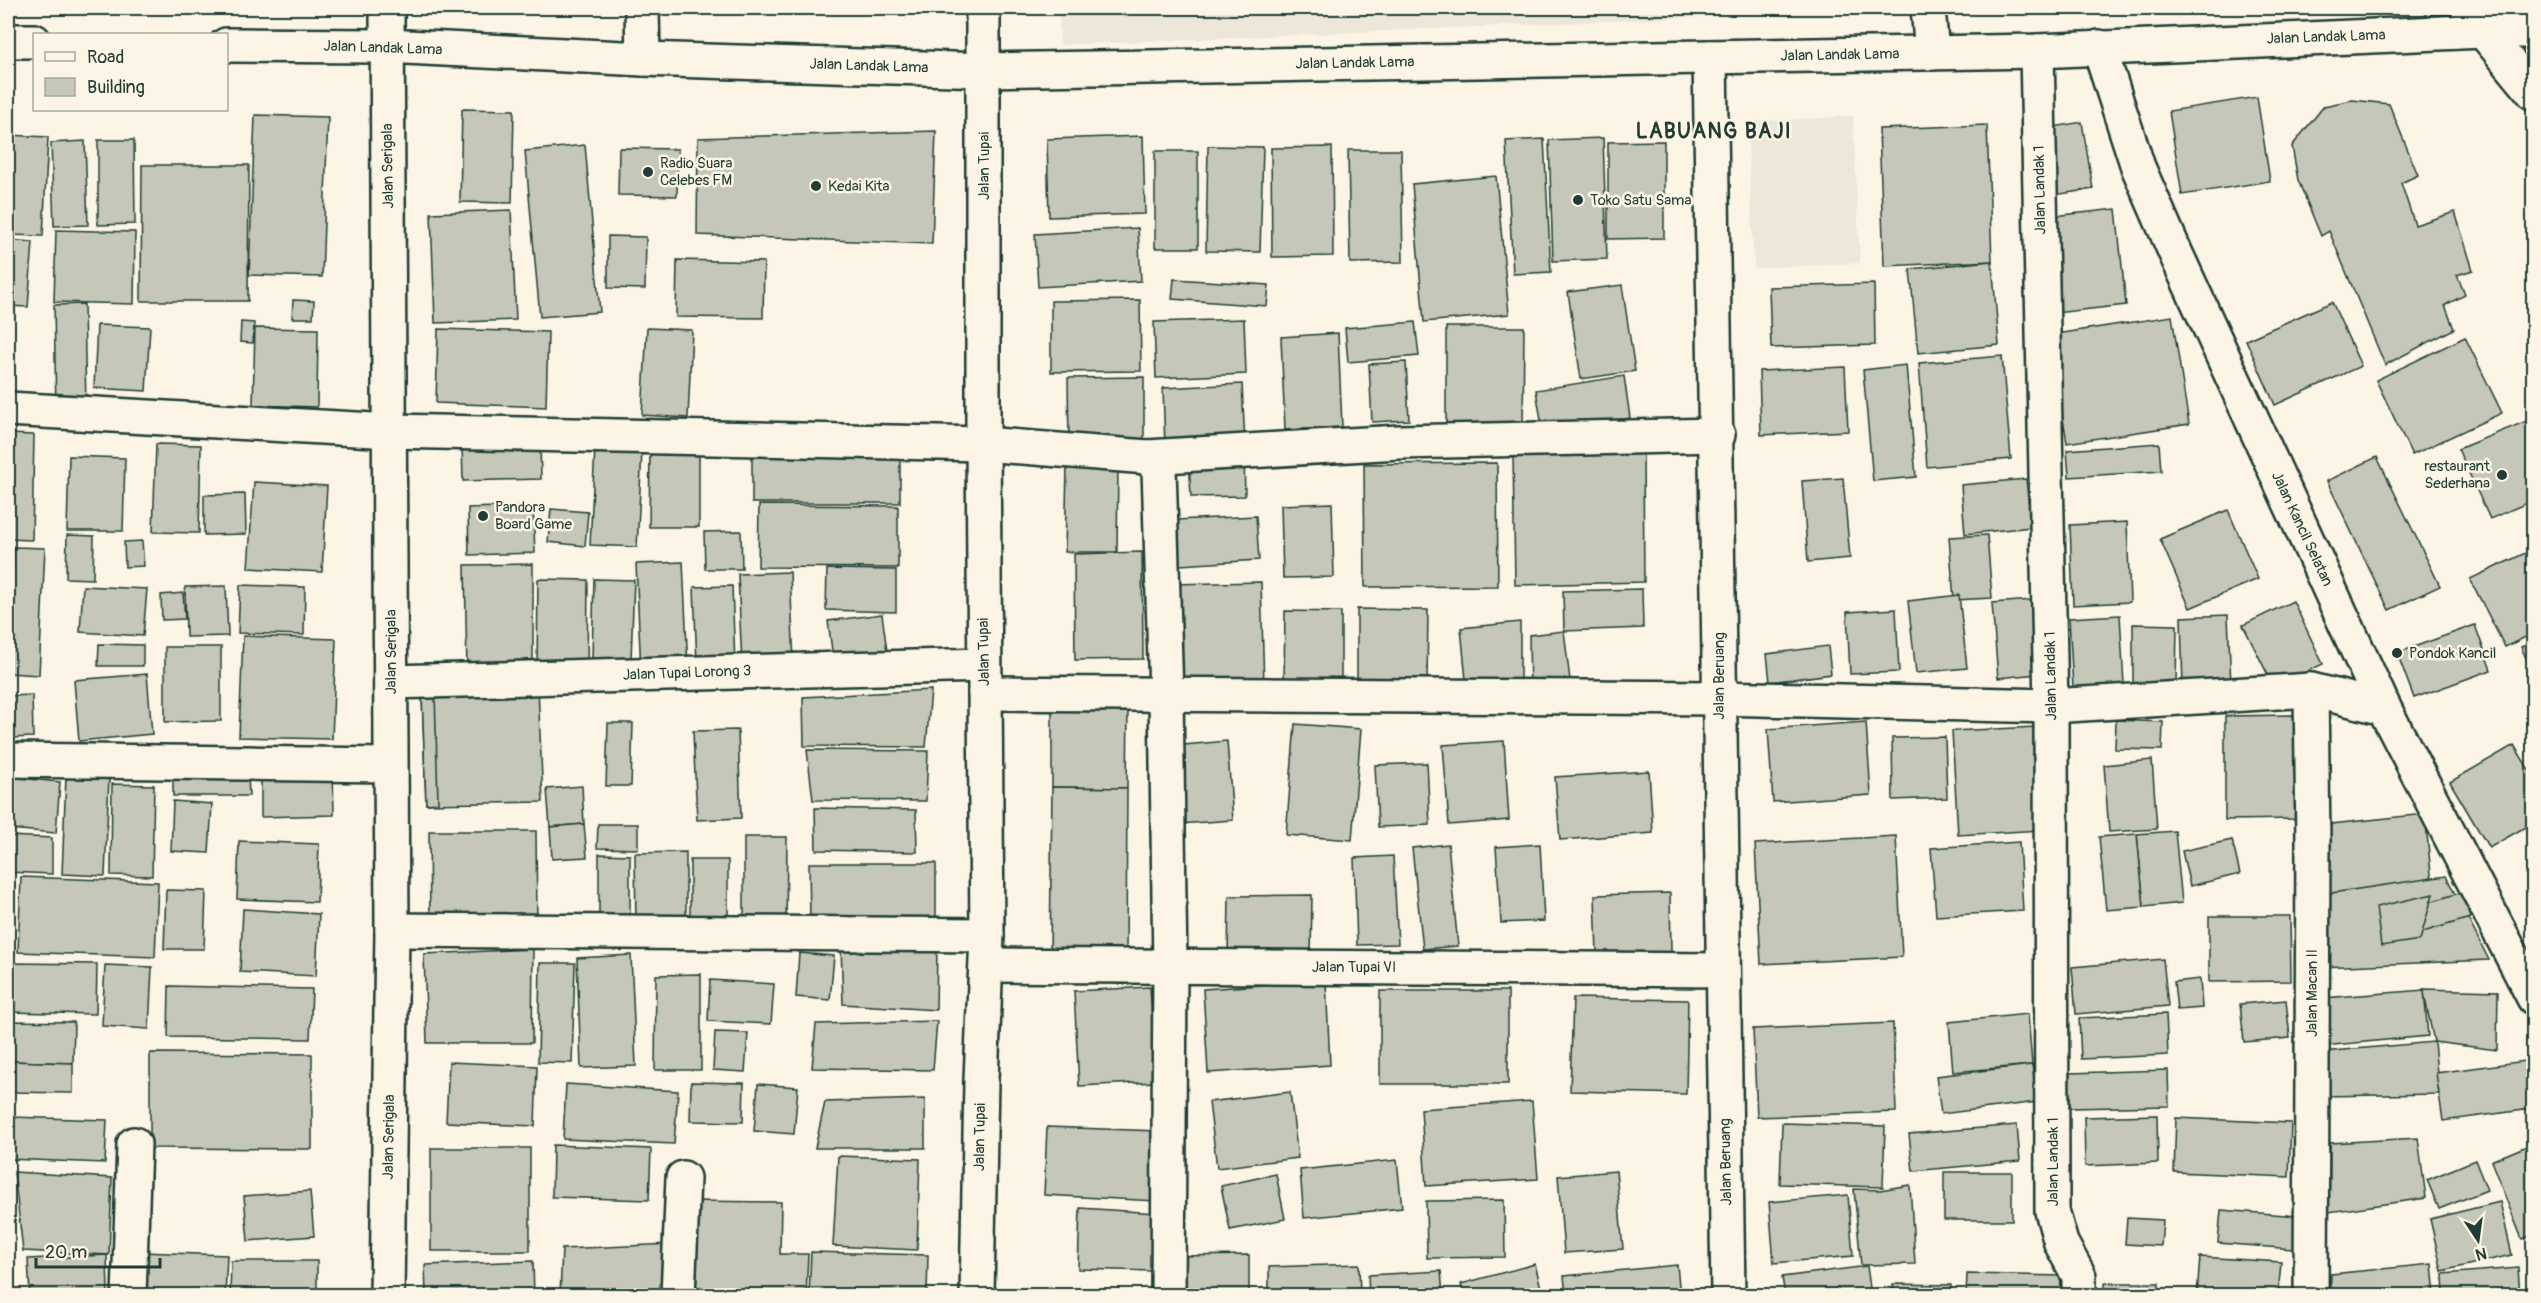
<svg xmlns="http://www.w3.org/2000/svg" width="2541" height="1303" font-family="Pangolin,sans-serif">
<rect width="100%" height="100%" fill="#fcf5e5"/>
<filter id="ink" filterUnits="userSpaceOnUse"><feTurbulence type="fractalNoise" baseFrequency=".0167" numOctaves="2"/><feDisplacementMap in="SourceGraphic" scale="12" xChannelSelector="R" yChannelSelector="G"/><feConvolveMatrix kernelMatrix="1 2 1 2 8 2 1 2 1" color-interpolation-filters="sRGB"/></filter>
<g filter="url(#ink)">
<!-- built -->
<g fill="#ece7d8">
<polygon points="1059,8 1909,8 1060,45"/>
<polygon points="1853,116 1860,263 1754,268 1747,122"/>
</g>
<!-- building -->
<g fill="#c5c7b9" stroke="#1f3d34" stroke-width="1.5">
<polygon points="2257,97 2270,181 2182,195 2169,111"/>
<polygon points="2352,100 2389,104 2418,175 2401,183 2415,225 2455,212 2473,270 2457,275 2465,295 2445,305 2454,329 2385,365 2329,231 2321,236 2298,180 2292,146 2324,106"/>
<polygon points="462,109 514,110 512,203 460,202"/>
<polygon points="255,115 328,117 322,277 249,275"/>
<polygon points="2082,122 2093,189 2054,195 2042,129"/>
<polygon points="1987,125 1992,261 1884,266 1879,129"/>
<polygon points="936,131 932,244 697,235 698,138"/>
<polygon points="8,135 48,137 43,236 8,235"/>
<polygon points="1143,136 1145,214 1049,217 1047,139"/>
<polygon points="1603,138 1607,259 1553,261 1549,140"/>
<polygon points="1544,139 1551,272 1513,274 1506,141"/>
<polygon points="98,140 134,140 135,224 98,225"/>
<polygon points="85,141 88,225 54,226 51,143"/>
<polygon points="1664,141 1664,238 1608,239 1608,142"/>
<polygon points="585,145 600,312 540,317 525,151"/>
<polygon points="1208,146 1263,147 1260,252 1206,251"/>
<polygon points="1332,147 1333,256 1272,257 1271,148"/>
<polygon points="619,148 678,149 677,196 618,195"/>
<polygon points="1348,150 1401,150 1403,262 1350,263"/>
<rect x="1155" y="151" width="43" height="97"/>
<polygon points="142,165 249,165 248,301 141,301"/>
<polygon points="1496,176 1509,314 1424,322 1412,184"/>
<polygon points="2116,209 2126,305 2055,313 2045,217"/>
<polygon points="511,210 516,320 435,323 431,213"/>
<polygon points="1138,228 1141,281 1038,287 1035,234"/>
<polygon points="56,230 135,232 134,304 54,302"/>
<polygon points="608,236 646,237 645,289 608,288"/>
<polygon points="8,240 33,242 28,307 8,306"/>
<polygon points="677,260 764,262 763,318 676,317"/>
<polygon points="1992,261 1999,345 1918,353 1910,269"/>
<polygon points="1174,279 1269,285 1267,306 1172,299"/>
<polygon points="1874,284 1875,345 1771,348 1769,287"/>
<polygon points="1622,285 1635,371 1581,379 1568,292"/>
<polygon points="293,300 314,301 313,318 292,318"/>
<polygon points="1140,300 1141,371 1051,372 1051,301"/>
<polygon points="2332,302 2361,366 2275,405 2246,340"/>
<polygon points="84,304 86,409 56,410 54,305"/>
<polygon points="2172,316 2189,424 2067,443 2050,335"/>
<polygon points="1244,319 1246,374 1156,378 1154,322"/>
<polygon points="241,322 254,323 253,343 240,342"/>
<polygon points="1415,322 1419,356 1348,362 1345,328"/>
<polygon points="97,325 150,327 146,391 94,388"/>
<polygon points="1446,327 1524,327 1523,431 1446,430"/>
<polygon points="255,328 318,329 317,407 253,405"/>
<polygon points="647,328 692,330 688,418 642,415"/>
<polygon points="438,329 548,332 546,407 436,403"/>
<polygon points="1338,333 1342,427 1285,430 1281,337"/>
<polygon points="2465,337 2502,413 2412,455 2376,380"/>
<polygon points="2002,356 2011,459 1927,467 1919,363"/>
<polygon points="1406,362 1409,420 1372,422 1369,364"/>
<polygon points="1906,365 1916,477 1873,481 1863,370"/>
<polygon points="1845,367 1848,431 1761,435 1759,371"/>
<polygon points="1624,376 1630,418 1543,432 1536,390"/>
<polygon points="1144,377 1144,445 1069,445 1068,378"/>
<polygon points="1242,384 1245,444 1165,448 1163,388"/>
<polygon points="2534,418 2534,500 2490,519 2458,449"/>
<polygon points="8,434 34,435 32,540 8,539"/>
<polygon points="540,442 541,479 463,481 462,443"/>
<polygon points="2159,443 2161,471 2069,477 2067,450"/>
<polygon points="156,444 201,445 199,533 153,532"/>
<polygon points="595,448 642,451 637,547 590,545"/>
<polygon points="752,448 900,449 900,503 752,503"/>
<polygon points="650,451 699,451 699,527 649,527"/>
<polygon points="1643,451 1644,582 1515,585 1513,454"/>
<polygon points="69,456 125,458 123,531 67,531"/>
<polygon points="1244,457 1245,496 1191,497 1189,458"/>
<polygon points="2377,457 2440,586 2389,610 2327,481"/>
<polygon points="1497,463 1498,586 1365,587 1364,464"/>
<polygon points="1067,466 1118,466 1117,552 1065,552"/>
<polygon points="1843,478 1850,558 1808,562 1802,481"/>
<polygon points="2026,479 2031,527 1965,534 1961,485"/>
<polygon points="254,482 327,486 322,572 248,568"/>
<polygon points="245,494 246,534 204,535 204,495"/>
<polygon points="1332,503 1334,577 1283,578 1281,505"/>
<polygon points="759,505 898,506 898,568 758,567"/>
<polygon points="533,506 535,553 469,555 468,508"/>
<polygon points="551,509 588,512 585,546 548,542"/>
<polygon points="2228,510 2258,579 2190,608 2160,539"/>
<polygon points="1256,516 1259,560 1180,565 1177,520"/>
<polygon points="2127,522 2130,602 2073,605 2070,525"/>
<polygon points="741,531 742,569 705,569 704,532"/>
<polygon points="67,535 94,536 93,579 66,578"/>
<polygon points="1987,535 1992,598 1954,600 1949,537"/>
<polygon points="142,541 144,566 125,567 124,542"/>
<polygon points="8,546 13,546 8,673"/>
<polygon points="14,547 45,548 39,675 8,673"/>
<polygon points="2534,549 2534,633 2505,647 2470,579"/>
<polygon points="1142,552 1143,659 1075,660 1074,554"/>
<polygon points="683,562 688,668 641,671 636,564"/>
<polygon points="533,564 533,671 467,672 465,565"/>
<polygon points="827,569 896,570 896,612 826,610"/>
<polygon points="790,572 794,664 742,666 738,574"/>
<polygon points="538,579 588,580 587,671 537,670"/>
<polygon points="594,579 634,580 631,659 592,658"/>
<polygon points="1261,582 1264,687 1175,690 1173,584"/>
<polygon points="240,585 305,587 304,635 238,633"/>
<polygon points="83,586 147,589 143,636 80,632"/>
<polygon points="226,586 228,636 186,637 185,587"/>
<polygon points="732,586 735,664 697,665 694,587"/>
<polygon points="1642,589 1643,628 1564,631 1563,591"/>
<polygon points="183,593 185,619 162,620 161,595"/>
<polygon points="1959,595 1967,668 1916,673 1908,601"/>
<polygon points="2033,600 2038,674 1998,678 1992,603"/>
<polygon points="2293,601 2323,664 2274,687 2243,625"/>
<polygon points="1357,609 1428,610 1427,685 1357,685"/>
<polygon points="1896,609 1899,672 1850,674 1847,612"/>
<polygon points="1285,611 1341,612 1341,683 1284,682"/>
<polygon points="882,614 887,651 833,658 828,621"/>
<polygon points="2120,615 2124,685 2073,688 2069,618"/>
<polygon points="2228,615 2231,686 2183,689 2181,617"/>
<polygon points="1520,622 1520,686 1467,691 1461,628"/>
<polygon points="2133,624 2177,625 2176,685 2133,685"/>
<polygon points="2475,625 2491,670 2414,698 2397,653"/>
<polygon points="1564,631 1571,689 1530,695 1529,635"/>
<polygon points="243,636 336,639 332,739 239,737"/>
<polygon points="2534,642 2534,676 2521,647"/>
<polygon points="99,644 143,645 143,666 98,666"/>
<polygon points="1828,646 1831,674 1770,682 1767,654"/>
<polygon points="165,647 221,647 221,721 165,722"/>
<polygon points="147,674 152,734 79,741 74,680"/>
<polygon points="538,688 543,802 426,804 422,694"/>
<polygon points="931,690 926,747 804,746 803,697"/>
<polygon points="435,693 438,803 426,804 422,694"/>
<polygon points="32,695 33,737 10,738 10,696"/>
<polygon points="1052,709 1128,709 1127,788 1052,787"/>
<polygon points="2296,715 2297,819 2225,820 2225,716"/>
<polygon points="2116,720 2163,722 2162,750 2115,749"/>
<polygon points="1866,722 1871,795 1773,802 1768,729"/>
<polygon points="608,723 633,723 631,786 606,786"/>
<polygon points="1295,724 1361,729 1352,840 1286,835"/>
<polygon points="2037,727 2042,830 1958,835 1952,731"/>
<polygon points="738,730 741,818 697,820 693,731"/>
<polygon points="1945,737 1947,798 1893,800 1892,738"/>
<polygon points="1227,741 1233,820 1179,824 1173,746"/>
<polygon points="1504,741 1509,820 1449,825 1443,745"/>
<polygon points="2514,745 2534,778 2534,822 2489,848 2450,782"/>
<polygon points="807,750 928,751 926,801 813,800"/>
<polygon points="2152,760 2157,829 2109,832 2104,765"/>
<polygon points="1427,763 1430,825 1378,827 1375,765"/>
<polygon points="333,771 334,815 261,817 261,773"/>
<polygon points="1649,771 1653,833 1560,840 1555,777"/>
<polygon points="173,772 248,773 249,796 173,796"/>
<polygon points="66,776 109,778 105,876 62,874"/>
<polygon points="8,777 60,782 56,833 8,829"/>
<polygon points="112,784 154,785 152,876 111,875"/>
<polygon points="582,786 584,824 550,827 547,789"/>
<polygon points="1052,787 1127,788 1126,959 1050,959"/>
<polygon points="173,801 212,804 209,853 171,851"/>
<polygon points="815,808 916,810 917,852 816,850"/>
<polygon points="2425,814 2433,894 2330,906 2322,825"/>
<polygon points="584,824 587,857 552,859 550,827"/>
<polygon points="598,824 638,824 638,849 597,848"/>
<polygon points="429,831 536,831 537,923 430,924"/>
<polygon points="2175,831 2182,903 2144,907 2137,834"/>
<polygon points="2137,834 2144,907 2106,910 2099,837"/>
<polygon points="8,836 52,838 52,874 8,872"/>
<polygon points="1896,836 1902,957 1761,964 1755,844"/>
<polygon points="744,837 787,837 786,930 744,930"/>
<polygon points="2232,840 2240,874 2190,886 2182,851"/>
<polygon points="239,841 319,844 317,902 237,899"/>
<polygon points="2019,842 2023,911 1936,916 1931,848"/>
<polygon points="1448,844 1458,946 1423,949 1412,848"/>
<polygon points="1540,844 1544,921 1501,923 1496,847"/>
<polygon points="686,852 686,927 636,928 635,853"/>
<polygon points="599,854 630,855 630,926 599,927"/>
<polygon points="1393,856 1398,944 1357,945 1354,858"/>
<polygon points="690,860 728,860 728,930 690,929"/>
<polygon points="809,863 936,863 936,929 810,920"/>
<polygon points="2446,876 2489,960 2321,967 2325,894"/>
<polygon points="21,877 158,882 155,957 18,952"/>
<polygon points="166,890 206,891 204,949 164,949"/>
<polygon points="2463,892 2470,918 2423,932 2416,906"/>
<polygon points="1670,893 1671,952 1597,955 1595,895"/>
<polygon points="2433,894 2420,940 2381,946 2376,907"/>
<polygon points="1312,895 1311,957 1228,957 1229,896"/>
<polygon points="243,909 319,914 316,976 240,972"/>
<polygon points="2209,916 2290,916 2291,981 2209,982"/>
<polygon points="841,946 937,948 936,1010 843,1004"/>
<polygon points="533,949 532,1043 427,1043 424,954"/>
<polygon points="799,953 834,956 830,1000 796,997"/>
<polygon points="631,955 636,1066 581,1068 577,958"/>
<polygon points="2163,959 2168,1006 2076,1014 2072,967"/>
<polygon points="9,963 97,964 96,1014 8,1012"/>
<polygon points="540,963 575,963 572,1063 538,1062"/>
<polygon points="105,965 152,967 149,1029 102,1026"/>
<polygon points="701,974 701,1070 655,1070 656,975"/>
<polygon points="2200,979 2202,1008 2177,1010 2174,982"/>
<polygon points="710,980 774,984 771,1024 708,1021"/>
<polygon points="1326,981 1330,1065 1208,1073 1203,989"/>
<polygon points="169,986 312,989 310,1039 168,1037"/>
<polygon points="1150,987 1155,1082 1079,1086 1074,991"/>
<polygon points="2423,989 2498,991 2497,1050 2434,1042"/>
<polygon points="2424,990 2428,1036 2323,1046 2323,998"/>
<rect x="1380" y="991" width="128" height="93"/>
<polygon points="1573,998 1688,1000 1686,1094 1570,1091"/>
<polygon points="2286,1000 2290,1038 2244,1042 2240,1004"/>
<polygon points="2028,1014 2032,1065 1953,1072 1949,1022"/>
<polygon points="2166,1014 2168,1055 2081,1059 2079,1018"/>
<polygon points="9,1021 74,1022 73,1063 8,1061"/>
<polygon points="937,1021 933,1070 812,1068 816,1024"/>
<polygon points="1893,1023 1896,1112 1757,1117 1753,1029"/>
<polygon points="715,1032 748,1033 745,1072 713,1070"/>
<polygon points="2434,1042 2439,1094 2323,1096 2321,1052"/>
<polygon points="150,1053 312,1054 312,1149 150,1148"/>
<polygon points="8,1061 73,1063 73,1093 8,1092"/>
<polygon points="2525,1061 2531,1109 2443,1121 2436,1073"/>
<polygon points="449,1062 537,1066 535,1126 446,1122"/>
<polygon points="2032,1065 2037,1102 1941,1114 1936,1076"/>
<polygon points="2168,1070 2169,1106 2070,1108 2069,1073"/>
<polygon points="691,1082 744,1083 743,1122 690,1121"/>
<polygon points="566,1084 678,1091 674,1144 563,1139"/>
<polygon points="758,1084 798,1087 794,1134 754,1131"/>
<polygon points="1290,1092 1298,1158 1217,1168 1209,1102"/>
<polygon points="925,1099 925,1148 815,1148 825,1102"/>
<polygon points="1532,1101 1538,1179 1426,1186 1421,1109"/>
<polygon points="2157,1115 2158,1163 2085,1166 2084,1117"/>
<polygon points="10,1117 107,1120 105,1163 8,1159"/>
<polygon points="2176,1118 2291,1123 2289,1177 2174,1172"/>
<polygon points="1782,1123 1885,1126 1883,1187 1780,1184"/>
<polygon points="2017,1125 2020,1161 1913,1171 1909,1134"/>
<polygon points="1047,1127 1159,1131 1156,1201 1044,1195"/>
<polygon points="2418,1138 2426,1198 2329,1212 2330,1143"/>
<polygon points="2534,1143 2534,1235 2522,1239 2491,1161"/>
<polygon points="553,1145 651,1149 649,1200 552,1197"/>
<rect x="431" y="1148" width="99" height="103"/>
<polygon points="838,1156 920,1159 917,1250 833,1246"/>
<polygon points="1397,1160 1402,1208 1304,1218 1300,1170"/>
<polygon points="2475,1160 2487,1190 2439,1209 2427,1180"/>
<polygon points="1616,1171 1623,1249 1564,1253 1558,1176"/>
<polygon points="14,1172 112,1178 109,1255 23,1251"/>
<rect x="1944" y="1172" width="68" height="48"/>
<polygon points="1276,1174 1285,1219 1230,1230 1221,1186"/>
<polygon points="1910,1185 1915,1264 1861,1265 1854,1189 1880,1190"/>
<polygon points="310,1191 314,1236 248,1241 244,1196"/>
<polygon points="1848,1195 1853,1256 1774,1263 1769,1202"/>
<polygon points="1504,1200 1505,1257 1427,1258 1426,1201"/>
<polygon points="692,1201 781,1202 780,1254 808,1254 806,1296 689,1296"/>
<polygon points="2500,1202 2512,1255 2442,1271 2430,1219"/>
<polygon points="1080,1208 1156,1213 1153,1271 1078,1269"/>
<polygon points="2221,1210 2297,1216 2293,1249 2218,1243"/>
<polygon points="2127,1218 2163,1220 2161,1246 2125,1244"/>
<polygon points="671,1244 667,1296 560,1296 562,1249"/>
<polygon points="140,1252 227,1255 225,1296 138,1296"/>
<polygon points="811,1252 928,1255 927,1296 809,1296"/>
<polygon points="107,1255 108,1296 30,1296 28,1259"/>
<polygon points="1249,1255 1249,1296 1178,1296 1177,1256"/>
<polygon points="2200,1257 2281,1262 2278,1296 2197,1296"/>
<polygon points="231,1261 317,1261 317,1296 230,1296"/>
<polygon points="533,1261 534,1296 426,1296 425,1265"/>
<polygon points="1359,1264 1360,1296 1269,1296 1269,1267"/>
<polygon points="1535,1264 1543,1296 1464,1296 1461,1284"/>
<polygon points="2432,1264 2435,1296 2330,1296 2331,1274"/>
<polygon points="1677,1265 1680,1296 1566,1296 1564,1276"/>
<polygon points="1867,1266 1871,1296 1785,1296 1782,1277"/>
<polygon points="2518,1268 2520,1296 2444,1296 2443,1274"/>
<polygon points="1441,1271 1443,1296 1369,1296 1368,1275"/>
<polygon points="1967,1274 2065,1276 2064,1296 1966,1296"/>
<rect x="2105" y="1283" width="54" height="13"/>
<polygon points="1893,1284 1951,1285 1950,1296 1893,1296"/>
<polygon points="1061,1293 1136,1294 1136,1296 1061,1296"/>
</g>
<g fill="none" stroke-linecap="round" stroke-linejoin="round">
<!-- minor casing -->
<g stroke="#1f3d34" stroke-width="38">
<g id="minor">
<polyline points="642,8 643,59"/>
<polyline points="1928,8 1932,53"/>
<polyline points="2099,47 2138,167 2176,254 2384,708 2534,998"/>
<polyline points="2037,51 2051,706 2052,1211 2061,1243 2079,1276 2079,1296"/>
<path d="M1710,57C1719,470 1720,883 1728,1296"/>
<polyline points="8,409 391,431 983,444 1147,457 1159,468 1166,694 1170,966 1168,1296"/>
<polyline points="1147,457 1399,442 1718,435"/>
<polyline points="391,682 984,665"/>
<polyline points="2311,690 2313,841 2311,1296"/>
<polyline points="985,693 1719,698 2051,706 2311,690 2384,708"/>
<polyline points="8,760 390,765"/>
<polyline points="392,930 987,935"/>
<polyline points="987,965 1722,970"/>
<polyline points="129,1296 134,1144"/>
<polyline points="387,1296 392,930 387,8"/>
<polyline points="678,1296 683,1178"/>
<polyline points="977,1296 981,1080 987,935 983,444 983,8"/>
</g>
</g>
<!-- major casing -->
<g stroke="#1f3d34" stroke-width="38">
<g id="major">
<polyline points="2468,8 2483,31 2534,93"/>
<polyline points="8,41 34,41"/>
<polyline points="226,45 386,46 643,59 984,70 2037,51 2483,31 2534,31"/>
</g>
</g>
<!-- minor -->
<use href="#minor" stroke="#fcf5e5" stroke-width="33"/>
<!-- major -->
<use href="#major" stroke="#fcf5e5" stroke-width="33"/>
</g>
</g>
<!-- markers -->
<g fill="#1f3d34" stroke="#fcf5e5" stroke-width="2">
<circle cx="648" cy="172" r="6"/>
<circle cx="816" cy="186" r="6"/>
<circle cx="1578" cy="200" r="6"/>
<circle cx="2502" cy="475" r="6"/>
<circle cx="483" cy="516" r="6"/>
<circle cx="2397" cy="653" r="6"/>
</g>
<g text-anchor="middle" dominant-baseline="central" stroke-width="5" stroke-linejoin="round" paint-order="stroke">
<!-- street labels -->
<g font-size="15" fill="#1f3d34" stroke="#fcf5e5">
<text transform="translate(2326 37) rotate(-2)">Jalan Landak Lama</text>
<text transform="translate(383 48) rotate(2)">Jalan Landak Lama</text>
<text transform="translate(1840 55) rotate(-1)">Jalan Landak Lama</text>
<text transform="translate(1355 63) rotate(-1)">Jalan Landak Lama</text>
<text transform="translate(869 66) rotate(2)">Jalan Landak Lama</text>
<text transform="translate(388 166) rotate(-91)">Jalan Serigala</text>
<text transform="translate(984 166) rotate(-90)">Jalan Tupai</text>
<text transform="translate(2040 190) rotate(-91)">Jalan Landak 1</text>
<text transform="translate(2302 529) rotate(65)">Jalan Kancil Selatan</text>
<text transform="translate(391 652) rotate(-90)">Jalan Serigala</text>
<text transform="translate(984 652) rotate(-91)">Jalan Tupai</text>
<text transform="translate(687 673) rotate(-2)">Jalan Tupai Lorong 3</text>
<text transform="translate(1719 676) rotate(-90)">Jalan Beruang</text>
<text transform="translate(2051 676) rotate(-91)">Jalan Landak 1</text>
<text x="1354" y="967">Jalan Tupai VI</text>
<text transform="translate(2312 993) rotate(-90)">Jalan Macan II</text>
<text transform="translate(389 1137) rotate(-89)">Jalan Serigala</text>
<text transform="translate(980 1137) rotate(-89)">Jalan Tupai</text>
<text transform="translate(1726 1162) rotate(-91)">Jalan Beruang</text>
<text transform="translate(2053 1162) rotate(-90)">Jalan Landak 1</text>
</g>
<!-- poi labels -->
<g font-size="15" fill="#1f3d34" stroke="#fcf5e5" text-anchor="start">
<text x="660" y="163">Radio Suara<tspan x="660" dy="17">Celebes FM</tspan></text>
<text x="828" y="186">Kedai Kita</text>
<text x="1590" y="200">Toko Satu Sama</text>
<text x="2490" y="466" text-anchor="end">restaurant<tspan x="2490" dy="17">Sederhana</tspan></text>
<text x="495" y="507">Pandora<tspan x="495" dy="17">Board Game</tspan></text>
<text x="2409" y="653">Pondok Kancil</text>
</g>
<!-- district labels -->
<g font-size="21" font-weight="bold" letter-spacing="1.5" fill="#1f3d34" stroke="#fcf5e5">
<text x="1714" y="131">LABUANG BAJI</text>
</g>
</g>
<!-- margin -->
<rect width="2541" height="1303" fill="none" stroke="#fcf5e5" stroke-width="30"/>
<rect x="15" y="15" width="2511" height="1273" fill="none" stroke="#1f3d34" stroke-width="2" filter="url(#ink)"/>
<!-- legend -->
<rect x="33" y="33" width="195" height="78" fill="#fcf5e5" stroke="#a4ab9e" stroke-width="1.5"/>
<rect x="45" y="52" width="30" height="9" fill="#fcf5e5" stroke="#a4ab9e" stroke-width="1.5"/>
<text x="87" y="63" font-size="18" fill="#1f3d34">Road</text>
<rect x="45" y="78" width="30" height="18" fill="#c5c7b9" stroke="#a4ab9e" stroke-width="1.5"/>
<text x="87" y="93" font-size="18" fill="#1f3d34">Building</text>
<!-- north arrow -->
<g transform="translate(2478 1240) rotate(167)" stroke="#fcf5e5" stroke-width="4.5" paint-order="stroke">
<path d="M0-4.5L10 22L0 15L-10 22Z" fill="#1f3d34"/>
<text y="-9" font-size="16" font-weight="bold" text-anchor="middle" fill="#1f3d34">N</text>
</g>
<!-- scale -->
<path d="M36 1258v9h124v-9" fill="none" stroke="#1f3d34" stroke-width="3"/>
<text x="45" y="1258" font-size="18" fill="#1f3d34" stroke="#fcf5e5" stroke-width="4.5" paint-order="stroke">20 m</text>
</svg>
